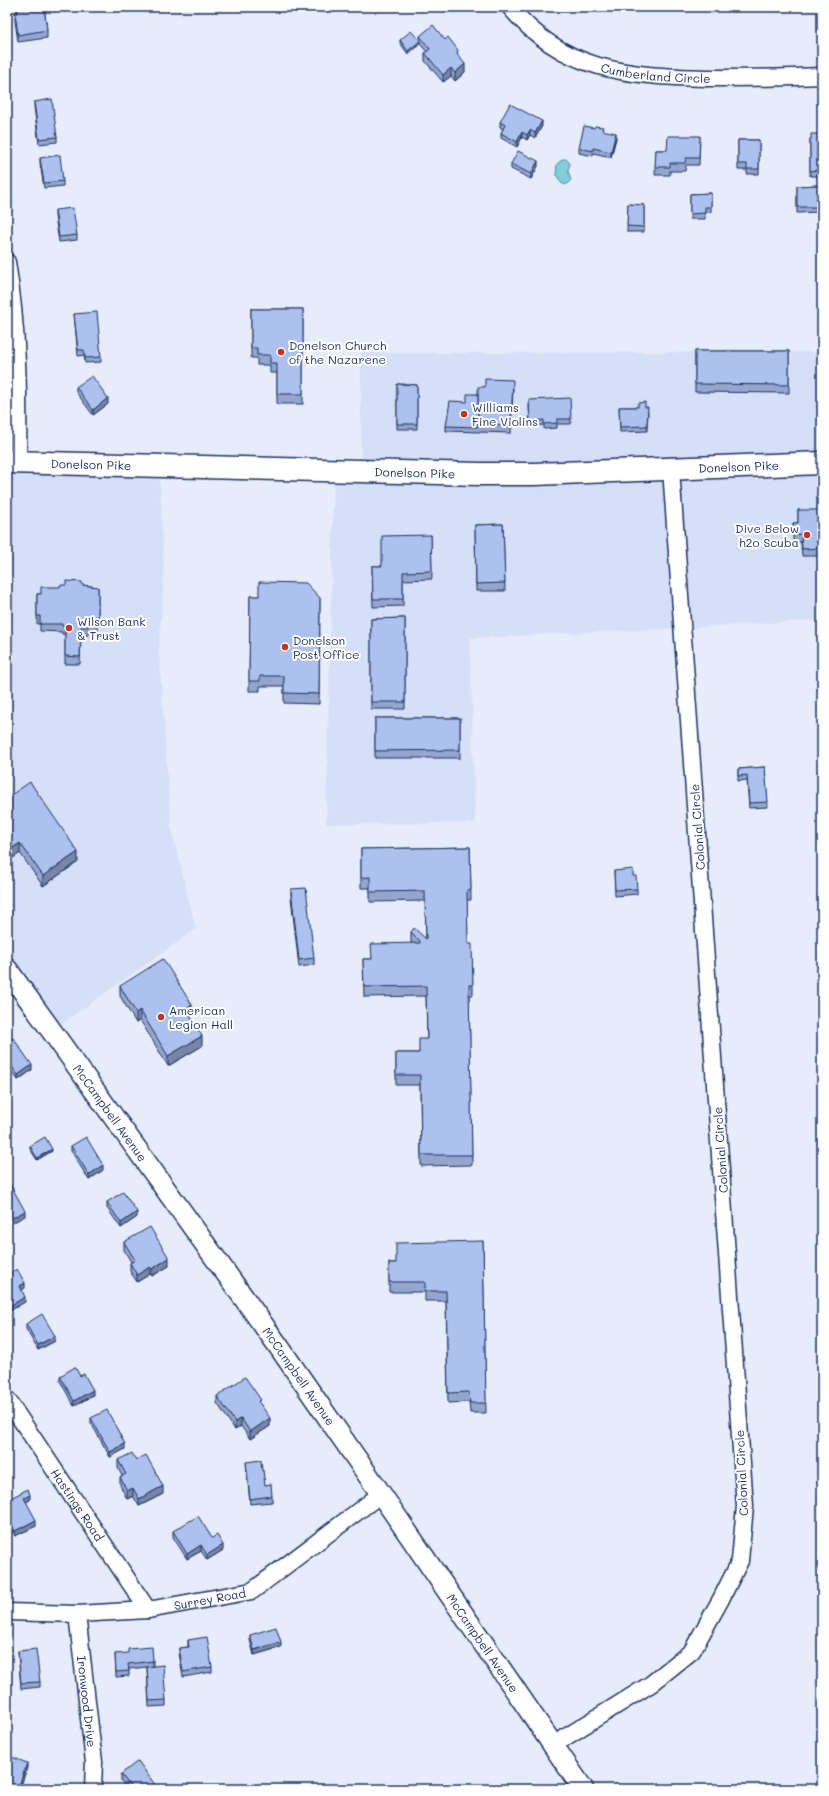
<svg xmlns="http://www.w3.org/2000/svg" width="829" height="1796" font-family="Mali,sans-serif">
<rect width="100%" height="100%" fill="#e6ecfa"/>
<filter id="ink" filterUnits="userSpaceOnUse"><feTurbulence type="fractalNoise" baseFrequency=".025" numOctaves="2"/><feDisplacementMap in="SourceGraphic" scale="8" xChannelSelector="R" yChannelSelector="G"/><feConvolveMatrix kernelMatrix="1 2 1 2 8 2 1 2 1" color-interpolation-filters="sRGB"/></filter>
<g filter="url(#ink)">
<!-- built -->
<g fill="#d5dff7">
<polygon points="822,352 822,620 683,628 470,638 475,823 326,824 334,471 361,472 361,353"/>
<polygon points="7,462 159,466 164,572 159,650 171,827 196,929 51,1031 7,969"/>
</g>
<!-- water -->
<polygon fill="#7fceda" stroke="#578ea8" points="563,159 566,159 570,163 568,171 571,180 566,185 561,183 556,174 557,164"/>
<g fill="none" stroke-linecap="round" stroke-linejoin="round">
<!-- minor casing -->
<g stroke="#1b2f5e" stroke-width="19">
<g id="minor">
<path id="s1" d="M510,7C563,72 629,76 707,78C745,78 784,78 822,76"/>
<path d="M7,262C18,329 19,395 18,462"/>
<path id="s2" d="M7,1399L148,1610"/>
<path id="s3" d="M7,1612L77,1614L148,1610L252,1591L381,1494"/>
<path id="s4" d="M77,1614L94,1762L93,1789"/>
<polyline points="553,1745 651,1684 692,1651 721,1599 740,1561 745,1506 671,469"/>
</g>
</g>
<!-- tertiary casing -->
<g stroke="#1b2f5e" stroke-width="23">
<g id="tertiary">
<path id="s5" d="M7,969L277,1344L381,1494L583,1789"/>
</g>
</g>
<!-- secondary casing -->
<g stroke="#1b2f5e" stroke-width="25">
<g id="secondary">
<path id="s6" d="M7,462L480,474H534L822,463"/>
</g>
</g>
<!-- minor -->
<use href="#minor" stroke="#fff" stroke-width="16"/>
<!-- tertiary -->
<use href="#tertiary" stroke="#fff" stroke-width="20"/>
<!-- secondary -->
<use href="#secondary" stroke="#fff" stroke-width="22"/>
</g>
<!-- wall -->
<g fill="#94a6ce" stroke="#1b2f5e">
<polygon points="16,7 44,7 47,30 47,38 18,42 15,21 15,13 17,13"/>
<polygon points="420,36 458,55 465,72 455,81 451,76 443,82 425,61 425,53 427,52 420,44 408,54 400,43 400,40 420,41"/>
<polygon points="34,102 57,137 57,142 39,144 34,107"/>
<polygon points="500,122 542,126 535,138 530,135 527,140 522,137 517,147 501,138 501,133 503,129 500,127"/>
<polygon points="603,130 616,138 611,157 593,153 593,156 579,153 579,148"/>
<polygon points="822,134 822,180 818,180 818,176 810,176 810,139 811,139"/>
<polygon points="700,136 699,165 686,165 685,171 670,171 670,175 655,175 656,150 667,150"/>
<polygon points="738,140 759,140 759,174 747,174 747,170 738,170"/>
<polygon points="40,158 63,181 63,186 44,188 40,163"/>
<polygon points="511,164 538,166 531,179 511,169"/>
<polygon points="819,185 820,212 797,213 797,186"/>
<polygon points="711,193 711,212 705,213 705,219 690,219 690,194"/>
<polygon points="628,204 644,205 644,232 627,232"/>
<polygon points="55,210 77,235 77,240 59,242 55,216"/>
<polygon points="251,309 303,309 303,404 277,404 277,373 270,373 270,365 257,365 257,358 251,358"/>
<polygon points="74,314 101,357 101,362 85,363 84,355 78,356"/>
<polygon points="695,351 789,351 789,393 695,392"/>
<polygon points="397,384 417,385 417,429 397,429"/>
<polygon points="76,387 108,404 93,415 76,392"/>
<polygon points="513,388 511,433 446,431 446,426 467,402 478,394"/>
<polygon points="529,405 571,419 571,424 557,424 557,428 544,429 544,425 530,426"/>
<polygon points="619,407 645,407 648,412 647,431 620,432"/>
<polygon points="798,510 822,514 822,556 802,556 801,542 793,542 793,523 798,523"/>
<polygon points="503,524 505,591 476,591 475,525"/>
<polygon points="431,535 432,579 403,580 403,606 373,607 372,566 382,566"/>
<polygon points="82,585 98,587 98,632 88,632 88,635 81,635 80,664 65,664 65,634 62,634 62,632 40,631 40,624 37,624 37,594 41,594 60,587"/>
<polygon points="250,596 320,598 319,704 284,703 284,686 260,686 260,691 249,691"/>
<polygon points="405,618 405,709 371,709 371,619"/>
<rect x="375" y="718" width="85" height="40"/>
<polygon points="765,767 768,807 749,808 747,780 738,781 738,769"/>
<polygon points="7,798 78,862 43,886 20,853 7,862"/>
<polygon points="470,847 471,900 467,900 468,944 473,985 473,995 469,995 472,1165 421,1166 420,1085 396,1085 396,1053 419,1053 427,1039 426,996 364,997 363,959 371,959 412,943 411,942 411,932 426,939 425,901 370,902 370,888 361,888 361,849"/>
<polygon points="614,871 637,889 637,894 615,896"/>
<polygon points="291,889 314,958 314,965 299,967 291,897"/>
<polygon points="120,986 192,1015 190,1016 202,1046 168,1066 140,1020 136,1023 120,996"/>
<polygon points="7,1042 32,1070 18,1080 7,1065"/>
<polygon points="30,1146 52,1151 37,1160 30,1149"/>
<polygon points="71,1146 103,1170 89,1180 71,1151"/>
<polygon points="107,1202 137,1217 121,1228 107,1208"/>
<polygon points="483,1241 486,1413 470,1413 469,1402 448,1403 446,1301 425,1301 425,1292 389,1292 389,1263 396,1263"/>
<polygon points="124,1242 169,1266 152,1276 150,1274 137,1282 130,1271 130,1263 131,1262 124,1250"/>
<polygon points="26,1324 55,1341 38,1350 26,1329"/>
<polygon points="60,1376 80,1376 93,1395 74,1406 60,1381"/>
<polygon points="217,1396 261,1405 270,1426 250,1439 241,1426 235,1430 217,1403"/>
<polygon points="91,1418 125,1449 110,1457 91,1423"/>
<polygon points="118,1460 136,1460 163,1494 139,1506 133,1496 127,1499 120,1485 120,1477 122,1476 118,1468"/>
<polygon points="246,1462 262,1471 265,1485 272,1496 272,1502 250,1504"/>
<polygon points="7,1500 30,1500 26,1502 36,1526 15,1536 7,1520"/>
<polygon points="173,1531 223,1550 207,1560 201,1551 187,1559 173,1537"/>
<polygon points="250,1635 281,1647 254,1655 250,1640"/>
<polygon points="188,1640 212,1667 212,1672 183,1677 179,1653 179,1648 188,1647"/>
<polygon points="18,1651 40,1682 40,1687 21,1689"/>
<polygon points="115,1654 153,1661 153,1666 166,1700 166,1706 149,1707 147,1667 129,1669 129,1676 116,1677"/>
<polygon points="121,1774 158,1789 127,1789 121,1781"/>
</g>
<!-- shaded-wall -->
<g fill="#7887a7" stroke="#1b2f5e">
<polygon points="338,7 346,7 338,10"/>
<polygon points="420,41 420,44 408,54 408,51"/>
<polygon points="465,64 465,72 455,81 455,73"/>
<polygon points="451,68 451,76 443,82 443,75"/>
<polygon points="542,121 542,126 535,138 535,133"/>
<polygon points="530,130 530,135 527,140 527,135"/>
<polygon points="522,132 522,137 517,147 517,142"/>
<polygon points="616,133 616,138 611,157 611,152"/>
<polygon points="538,161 538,166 531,179 531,174"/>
<polygon points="108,398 108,404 93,415 93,410"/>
<polygon points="20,843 20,853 7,862 7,852"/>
<polygon points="78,852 78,862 43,886 43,876"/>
<polygon points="192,1005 192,1015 186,1019 186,1009"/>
<polygon points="140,1010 140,1020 136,1023 136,1013"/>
<polygon points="202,1036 202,1046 168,1066 168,1056"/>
<polygon points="32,1065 32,1070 18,1080 18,1075"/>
<polygon points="52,1149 52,1151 37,1160 37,1158"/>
<polygon points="103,1165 103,1170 89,1180 89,1175"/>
<polygon points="25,1211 25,1216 7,1226 7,1221"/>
<polygon points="137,1212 137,1217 121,1228 121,1223"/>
<polygon points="169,1258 169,1266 152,1276 152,1269"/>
<polygon points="150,1267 150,1274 137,1282 137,1275"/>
<polygon points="25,1283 25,1288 20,1292 20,1286"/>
<polygon points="25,1297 25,1302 8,1312 8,1307"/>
<polygon points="55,1336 55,1341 38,1350 38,1345"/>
<polygon points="93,1390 93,1395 74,1406 74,1401"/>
<polygon points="241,1418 241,1426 235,1430 235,1422"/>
<polygon points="270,1418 270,1426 250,1439 250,1432"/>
<polygon points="125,1444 125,1449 110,1457 110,1452"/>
<polygon points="163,1486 163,1494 139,1506 139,1499"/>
<polygon points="133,1488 133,1496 127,1499 127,1491"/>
<polygon points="30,1495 30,1500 24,1503 24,1498"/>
<polygon points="36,1520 36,1526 15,1536 15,1531"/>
<polygon points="201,1545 201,1551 187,1559 187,1554"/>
<polygon points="223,1545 223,1550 207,1560 207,1555"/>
<polygon points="281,1642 281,1647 254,1655 254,1650"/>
<polygon points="27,1763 27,1768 20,1789 18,1789"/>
</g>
<!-- building -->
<g fill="#acc1ef" stroke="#1b2f5e">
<polygon points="17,7 44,7 47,30 18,35 15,13 18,13"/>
<polygon points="433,25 445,40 448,37 458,50 457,54 465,64 455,73 451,68 443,75 425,53 430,49 420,36"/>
<polygon points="411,31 420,41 408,51 400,40"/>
<polygon points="52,99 57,137 39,139 34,102"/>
<polygon points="510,104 542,121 535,133 530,130 527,135 522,132 517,142 501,133 505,125 500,122"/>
<polygon points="584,126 594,128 595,126 603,127 602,130 616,133 611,152 593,148 593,151 579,148"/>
<polygon points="811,134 822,134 822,175 818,175 818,170 810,171 810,139 811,139"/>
<polygon points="668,136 700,136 699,158 686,158 685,163 670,163 670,167 655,167 656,150 667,150"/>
<polygon points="738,140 759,140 759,169 747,169 747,164 738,164"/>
<polygon points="518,151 538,161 531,174 511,164"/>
<polygon points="60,155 63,181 44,183 40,158"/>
<polygon points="819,185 820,207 797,207 797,186"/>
<polygon points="711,193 711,207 705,207 705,213 690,214 690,194"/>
<polygon points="628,204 644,205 644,227 627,226"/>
<polygon points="73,208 77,235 59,237 55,210"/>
<polygon points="251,309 303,309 303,394 277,394 277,363 270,363 270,355 257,355 257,348 251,348"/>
<polygon points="97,312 101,357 85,358 84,350 78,350 74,314"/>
<polygon points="695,351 789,351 789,385 695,384"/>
<polygon points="92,376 108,398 93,410 76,387"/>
<polygon points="485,379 513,380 511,425 478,424 478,387 485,387"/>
<polygon points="397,384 417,385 417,424 397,424"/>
<polygon points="467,394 478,394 478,427 446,426 450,401 467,402"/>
<polygon points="570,398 571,419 557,419 557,423 544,424 544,420 530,421 529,400"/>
<polygon points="645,402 645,407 648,407 647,426 620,427 619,407 638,407 638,403"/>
<polygon points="798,510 820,510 820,514 822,514 822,548 802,549 801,534 793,535 793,523 798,523"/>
<polygon points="503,524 505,583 476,584 475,525"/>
<polygon points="431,535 432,571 403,572 403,599 373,599 372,566 382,566 382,536"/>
<polygon points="66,581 82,582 82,585 98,587 98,625 88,624 88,627 81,627 80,657 65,656 65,627 62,626 62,624 40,624 40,616 37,616 37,594 41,594 41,587 60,587 60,585 66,585"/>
<polygon points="259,582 306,583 320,598 319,694 284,693 284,676 260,676 260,681 249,681 250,596 259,596"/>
<polygon points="405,618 405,702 371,702 371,619"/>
<polygon points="375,718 460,718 460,750 375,751"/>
<polygon points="765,767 768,802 749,803 747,775 738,776 738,769"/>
<polygon points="30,782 78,852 43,876 20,843 7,852 7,798"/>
<polygon points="470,847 471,890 467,890 468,944 472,944 473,985 469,985 472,1155 421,1155 420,1075 396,1075 396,1053 419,1053 419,1039 427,1039 426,986 364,987 363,959 372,959 371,944 420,943 420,941 411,932 414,928 426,939 425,891 370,892 370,877 361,878 361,849"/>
<polygon points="633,869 633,876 636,876 637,889 615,890 614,871"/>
<polygon points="306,888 314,958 299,960 291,889"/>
<polygon points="163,959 192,1005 186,1009 202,1036 168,1056 140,1010 136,1013 120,986"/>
<polygon points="13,1038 32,1065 18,1075 7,1060 7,1042"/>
<polygon points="45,1137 52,1149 37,1158 30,1146"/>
<polygon points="86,1137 103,1165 89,1175 71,1146"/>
<polygon points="10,1184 25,1211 7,1221 7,1185"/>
<polygon points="123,1192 137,1212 121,1223 107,1202"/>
<polygon points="150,1227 169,1258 152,1269 150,1267 137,1275 130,1263 135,1260 124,1242"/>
<polygon points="483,1241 486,1403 470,1403 469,1392 448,1393 446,1291 425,1291 425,1282 389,1282 389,1263 396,1263 396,1243"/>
<polygon points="17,1269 25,1283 20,1286 25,1297 8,1307 7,1306 7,1275"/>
<polygon points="42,1314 55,1336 38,1345 26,1324"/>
<polygon points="75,1367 80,1376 84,1374 93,1390 74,1401 60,1376"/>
<polygon points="245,1377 261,1400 258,1401 270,1418 250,1432 241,1418 235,1422 217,1396"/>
<polygon points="107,1410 125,1444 110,1452 91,1418"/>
<polygon points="132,1453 136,1460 146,1455 163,1486 139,1499 133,1488 127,1491 120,1477 126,1474 118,1460"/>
<polygon points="261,1460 262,1471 263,1470 265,1485 271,1484 272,1496 250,1499 246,1462"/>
<polygon points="28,1489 30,1495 24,1498 36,1520 15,1531 7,1515 7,1500"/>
<polygon points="198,1516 212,1538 217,1535 223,1545 207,1555 201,1545 187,1554 173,1531"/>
<polygon points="276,1627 281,1642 254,1650 250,1635"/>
<polygon points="207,1637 212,1667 183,1672 179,1648 189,1647 188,1640"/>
<polygon points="152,1647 153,1661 128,1664 129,1671 116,1672 115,1654 128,1653 128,1649"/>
<polygon points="36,1649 40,1682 21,1683 18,1651"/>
<polygon points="163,1665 166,1700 149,1701 147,1667"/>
<polygon points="9,1756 27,1763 18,1789 7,1789 7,1761"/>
<polygon points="138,1761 158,1789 132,1789 121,1774"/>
</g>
</g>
<!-- markers -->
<g fill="#c8321e" stroke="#fff" stroke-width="1.5">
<circle cx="281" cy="352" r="4"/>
<circle cx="464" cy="414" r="4"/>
<circle cx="807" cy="535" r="4"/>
<circle cx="69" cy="628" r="4"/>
<circle cx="285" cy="647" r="4"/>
<circle cx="161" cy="1017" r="4"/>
</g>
<g text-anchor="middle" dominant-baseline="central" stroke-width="4" stroke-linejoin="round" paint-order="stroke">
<!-- street labels -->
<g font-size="12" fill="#1b2f5e" stroke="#fff">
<text stroke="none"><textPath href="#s1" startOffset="166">Cumberland Circle</textPath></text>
<text stroke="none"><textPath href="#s6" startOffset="84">Donelson Pike</textPath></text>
<text stroke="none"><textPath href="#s6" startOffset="732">Donelson Pike</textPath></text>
<text stroke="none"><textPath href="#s6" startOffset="408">Donelson Pike</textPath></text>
<text transform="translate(697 827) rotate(-94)">Colonial Circle</text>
<text stroke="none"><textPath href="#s5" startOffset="177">McCampbell Avenue</textPath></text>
<text transform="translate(720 1150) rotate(-94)">Colonial Circle</text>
<text stroke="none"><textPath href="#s5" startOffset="501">McCampbell Avenue</textPath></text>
<text transform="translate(741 1473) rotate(-93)">Colonial Circle</text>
<text stroke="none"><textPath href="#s2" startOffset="127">Hastings Road</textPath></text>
<text stroke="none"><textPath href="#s3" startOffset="204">Surrey Road</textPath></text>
<text stroke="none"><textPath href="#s5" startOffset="825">McCampbell Avenue</textPath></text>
<text stroke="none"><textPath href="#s4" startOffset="88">Ironwood Drive</textPath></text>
</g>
<!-- poi labels -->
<g font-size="12" fill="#1b2f5e" stroke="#fff" text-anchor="start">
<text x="289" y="345">Donelson Church<tspan x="289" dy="14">of the Nazarene</tspan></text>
<text x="472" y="407">Williams<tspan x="472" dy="14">Fine Violins</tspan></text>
<text x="799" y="528" text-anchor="end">Dive Below<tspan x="799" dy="14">h2o Scuba</tspan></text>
<text x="77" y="621">Wilson Bank<tspan x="77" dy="14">&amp; Trust</tspan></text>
<text x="293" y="640">Donelson<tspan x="293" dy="14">Post Office</tspan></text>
<text x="169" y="1010">American<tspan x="169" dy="14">Legion Hall</tspan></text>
</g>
</g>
<!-- margin -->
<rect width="829" height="1796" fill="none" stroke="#fff" stroke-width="24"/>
<rect x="12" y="12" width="805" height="1772" fill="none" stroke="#1b2f5e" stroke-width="1.5" filter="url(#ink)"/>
</svg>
